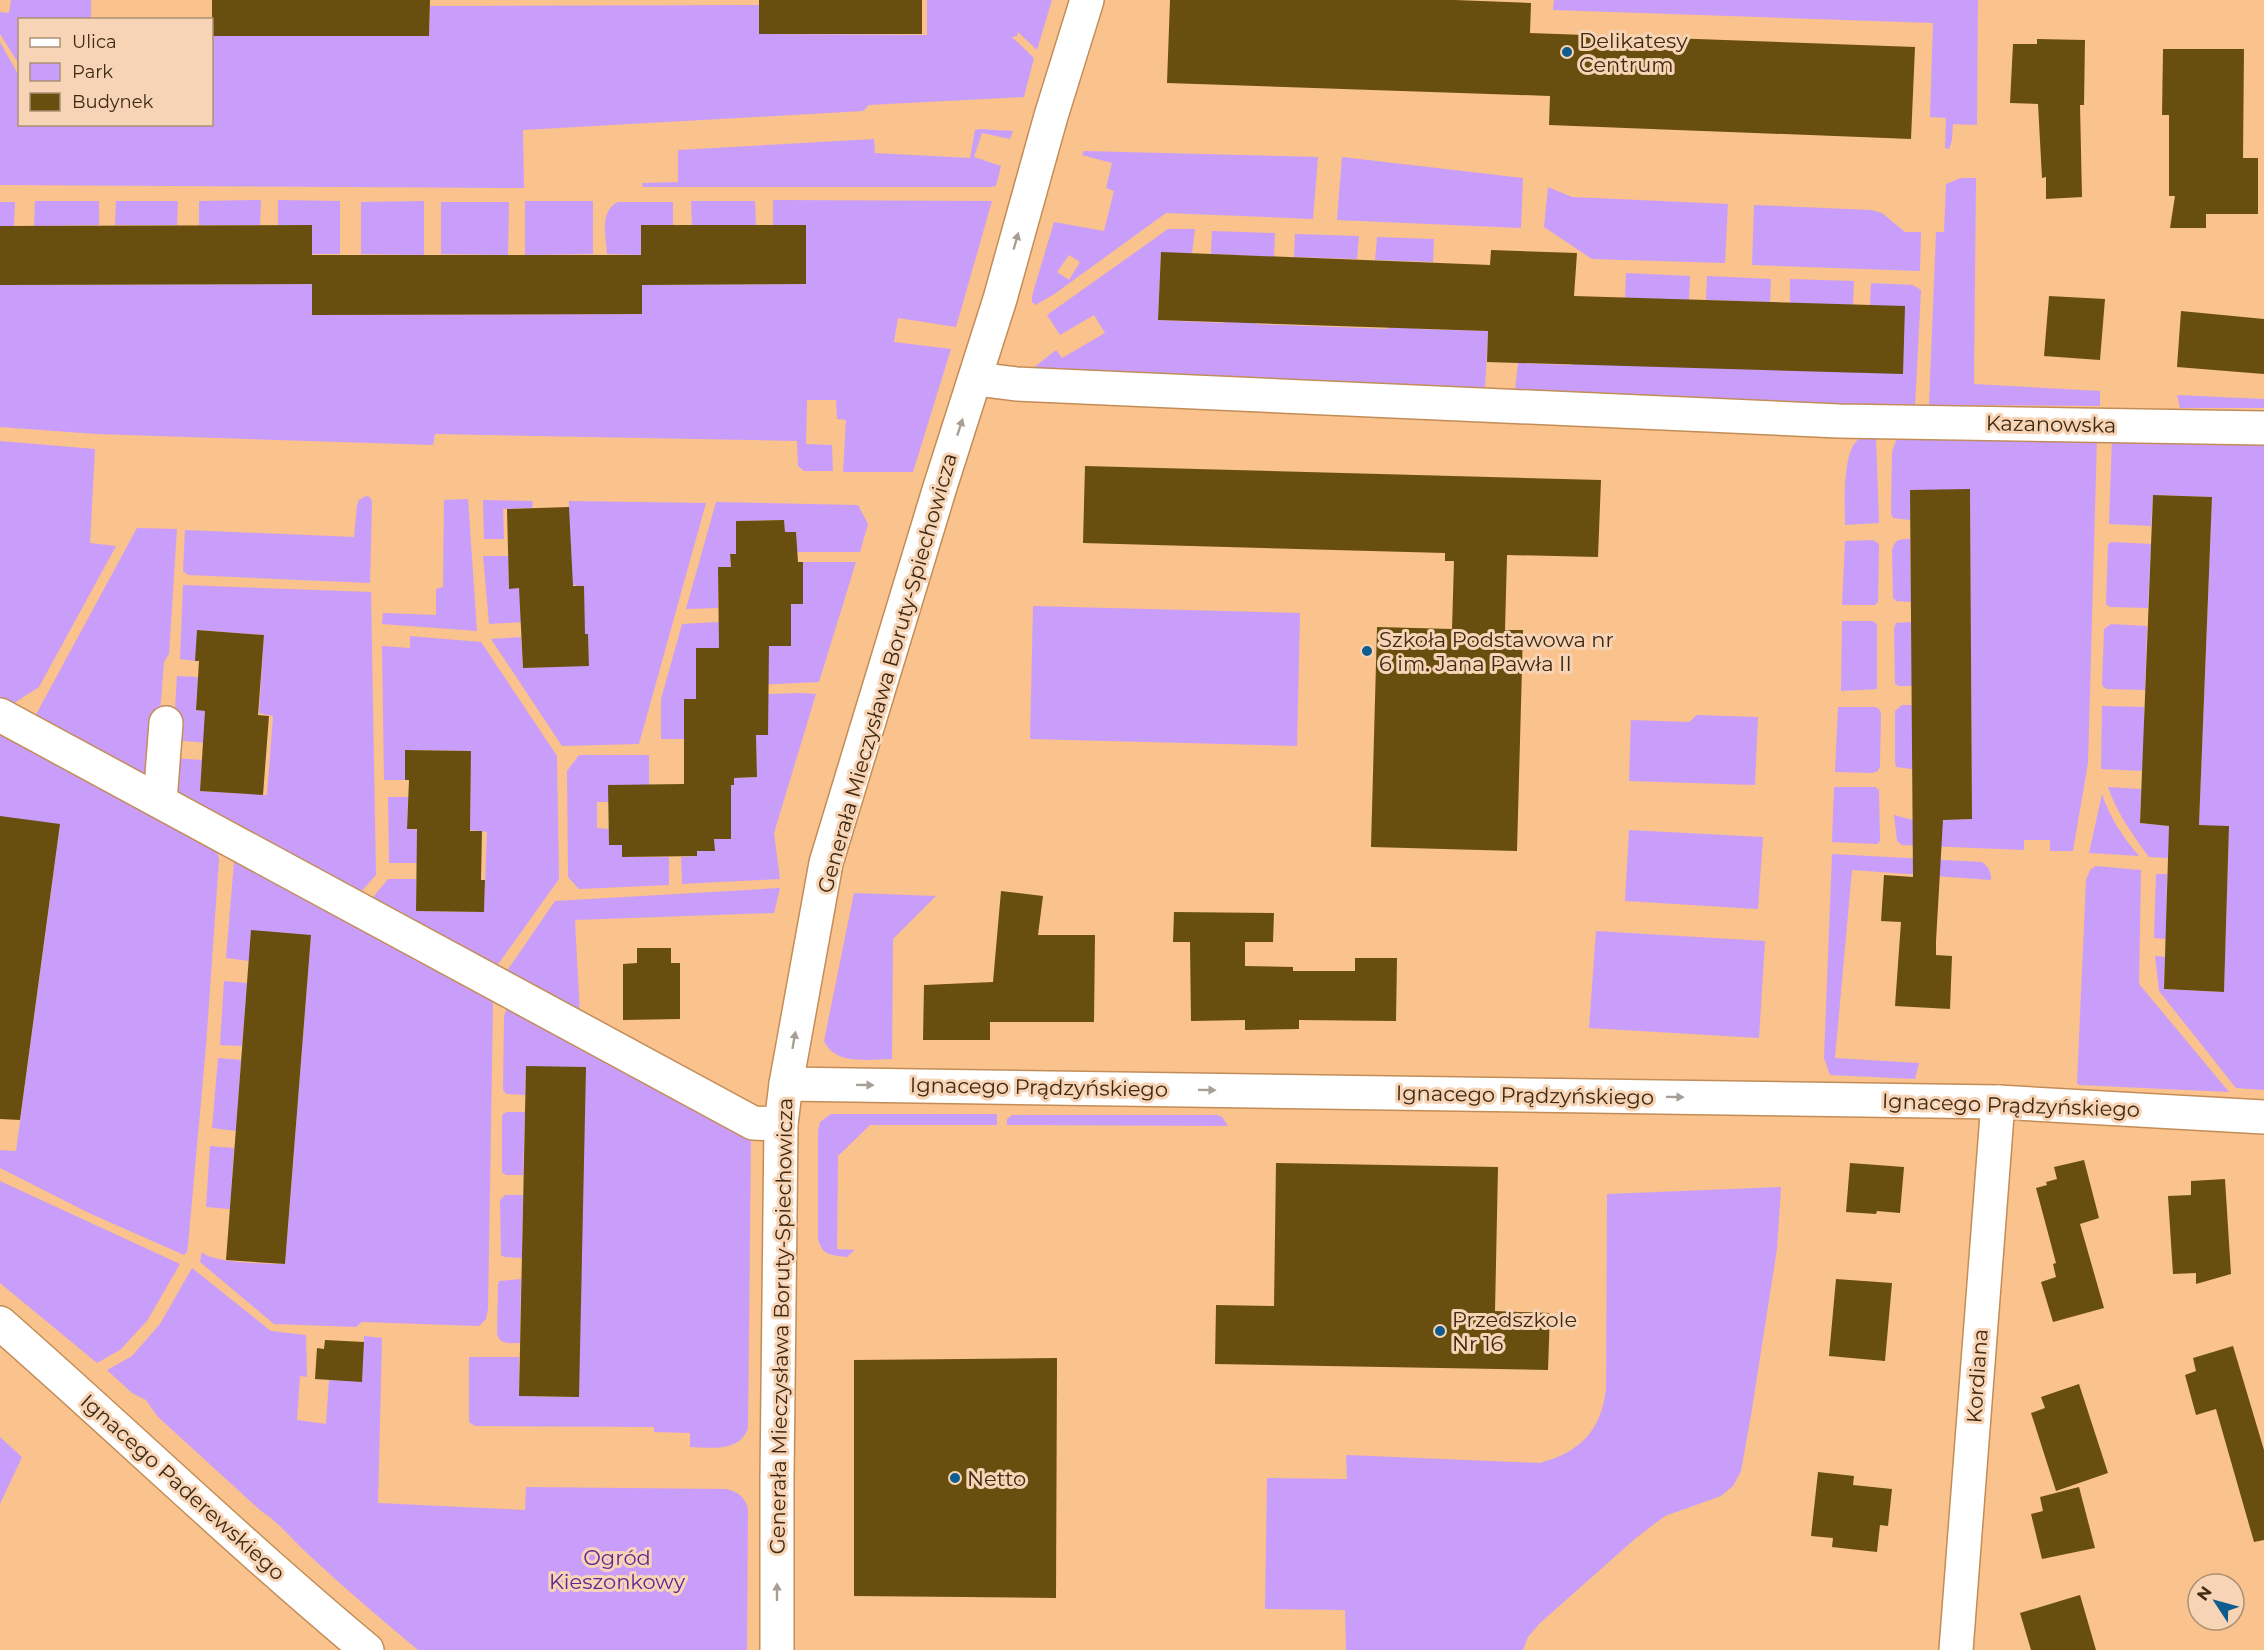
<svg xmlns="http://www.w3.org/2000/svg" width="2264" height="1650" font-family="Montserrat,sans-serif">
<rect width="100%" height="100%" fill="#fac28c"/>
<!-- green -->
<g fill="#c99efa" fill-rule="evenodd">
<polygon points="11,0 91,0 91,19 20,20 19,64 0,34 0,12 9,13"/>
<polygon points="927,0 1052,0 1037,50 1018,32 1017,36 1012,37 1034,58 1024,97 869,105 863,111 523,130 524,188 0,185 0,42 19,76 20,124 212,124 212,36 429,36 430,6 759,5 759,34 927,35"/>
<polygon points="1554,0 1978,0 1977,125 1953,124 1952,140 1949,149 1945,148 1946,118 1930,117 1933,23 1553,10"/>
<polygon points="980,129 1013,131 1010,139 982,133 974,157 1001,166 996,186 991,187 643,187 642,183 678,182 678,150 874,139 875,153 970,158 975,130"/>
<path d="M1084,151L1318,157L1313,219L1166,213L1053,295L1035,305L1032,302V296L1054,222L1104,231L1114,191L1106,188L1112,163L1082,155ZM1069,255L1080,262L1069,280L1057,272Z"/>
<polygon points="1342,157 1523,178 1521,228 1337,220"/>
<polygon points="1961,178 1976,178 1974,384 2100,391 2100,406 1929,405 1936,232 1944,232 1946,184"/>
<polygon points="1548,187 1572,197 1728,204 1725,263 1592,259 1544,227"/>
<polygon points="261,200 260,225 199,225 199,201"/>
<polygon points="278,200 340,201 340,254 312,254 312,225 278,225"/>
<polygon points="773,200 992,201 956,327 898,318 894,342 951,349 913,472 843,472 846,420 837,419 836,400 807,400 806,444 832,445 833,471 804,471 798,466 797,441 435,434 433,445 96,434 0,427 0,285 312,284 312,315 642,314 642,285 806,284 806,225 773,225"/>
<polygon points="35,201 99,201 99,225 34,226"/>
<polygon points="116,201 178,201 177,225 115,225"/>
<polygon points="424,201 424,255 361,254 361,202"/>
<polygon points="525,201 593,201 593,254 525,255"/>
<polygon points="691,201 755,201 756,225 692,225"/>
<polygon points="0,202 15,202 14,226 0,226"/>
<polygon points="441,202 509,202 508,255 441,254"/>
<path d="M618,202H673V225H641V255L607,254C606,236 599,211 618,202Z"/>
<polygon points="1754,205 1871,210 1882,213 1905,232 1921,232 1920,271 1752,265"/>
<polygon points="1168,229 1195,229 1192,253 1161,253 1158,320 1224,323 1225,315 1254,316 1255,324 1388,329 1388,321 1418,322 1418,329 1488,331 1485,390 1032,369 1056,350 1062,358 1105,333 1094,315 1060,335 1047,315"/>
<polygon points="1212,231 1275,233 1274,257 1211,254"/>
<polygon points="1295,234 1359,236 1357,259 1294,257"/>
<polygon points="1377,237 1434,239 1433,262 1375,260"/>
<polygon points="1626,273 1690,276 1689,300 1625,298"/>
<polygon points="1707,276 1771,279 1770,302 1706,300"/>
<polygon points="1790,279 1854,281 1853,305 1790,303"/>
<polygon points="1871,283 1913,285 1921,290 1915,407 1521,397 1515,390 1518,363 1572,365 1573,363 1806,371 1870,306"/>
<polygon points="2177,395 2264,399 2264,408 2180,408"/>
<path d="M1876,436L1879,523L1845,525C1845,506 1841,446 1862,437C1866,436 1872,436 1876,436Z"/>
<polygon points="2097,437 2088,763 2073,851 2050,851 2050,840 2024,840 2024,850 1902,845 1897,841 1894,815 1913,820 1972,819 1970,490 1910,491 1910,520 1893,518 1891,514 1892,452 1897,438"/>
<polygon points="2112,437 2264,440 2264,1090 2236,1088 2159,991 2155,956 2165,957 2164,989 2224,992 2229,827 2199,825 2212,497 2153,495 2151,526 2109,524"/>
<polygon points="0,441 95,449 90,543 116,546 39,687 8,707 0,703"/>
<polygon points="366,496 370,497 372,502 370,583 188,575 183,571 185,530 354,537 357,505 359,500"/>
<polygon points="468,499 477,631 382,624 383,613 436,615 436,589 443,587 444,500"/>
<polygon points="483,500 533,501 532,508 503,509 504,539 484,539"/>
<polygon points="569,501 706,503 639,744 562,746 491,639 521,637 523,668 589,665 588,634 585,634 576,585 569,585"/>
<polygon points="716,502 858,505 868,524 860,552 797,552 796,533 785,532 784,520 736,521 736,554 730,554 731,567 718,567 718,608 686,609"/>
<polygon points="137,528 177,529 169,654 164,662 155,778 153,782 33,720"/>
<path d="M1910,539L1911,602L1896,601L1893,598L1892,550C1895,539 1900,539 1910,539Z"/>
<polygon points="1873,540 1879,544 1879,549 1878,602 1875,605 1842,605 1845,541"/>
<polygon points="2111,542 2151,544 2148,608 2110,607 2106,604 2108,545"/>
<polygon points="483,556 508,556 509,588 523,588 525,622 489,624"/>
<polygon points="803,562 856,562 819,682 756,685 767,654 769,654 769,646 791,646 791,604 803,604"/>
<polygon points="183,585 371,592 376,875 358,895 173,794 172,758 202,760 200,791 267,795 273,716 259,713 264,635 198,630 195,661 180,659"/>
<polygon points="1033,606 1300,613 1297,746 1030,739"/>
<polygon points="1842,621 1872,621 1877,624 1877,689 1841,691"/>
<polygon points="719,622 719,648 696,648 696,699 684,699 684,739 661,739 661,699 682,624"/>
<polygon points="1911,622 1912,686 1898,686 1895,683 1894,629 1896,623"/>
<polygon points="2111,624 2147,626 2145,690 2106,689 2102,685 2104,629"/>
<polygon points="410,636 481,642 557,756 559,879 494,970 369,902 388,879 416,879 416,911 484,912 487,832 470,830 471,751 405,750 405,780 384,780 382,646 410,648"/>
<polygon points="177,676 198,677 196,710 209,711 207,743 173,740"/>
<polygon points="801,693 816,694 774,833 780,879 682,884 681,857 697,856 697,851 714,851 714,839 731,839 731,813 721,785 734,785 734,778 757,777 756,735 768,735 768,694"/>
<polygon points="1902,705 1912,705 1912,769 1896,767 1895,762 1895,711"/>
<polygon points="2102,706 2144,707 2144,771 2101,769"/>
<polygon points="1838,707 1875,707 1879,709 1881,714 1880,766 1878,771 1872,773 1835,772"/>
<polygon points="1697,715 1758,717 1755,785 1629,781 1631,720 1689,722"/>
<polygon points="0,731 217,849 219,860 206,1046 188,1245 187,1252 184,1255 89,1213 0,1168 0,1150 16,1151 60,825 0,820"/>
<polygon points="579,755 649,755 649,785 609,802 597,802 597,828 609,829 622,845 622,857 669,857 669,885 579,889 568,877 567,771"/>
<polygon points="1834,787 1875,787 1879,790 1880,841 1877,844 1832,842"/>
<path d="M2108,787L2141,789L2140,823L2170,826L2168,858L2149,857C2132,834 2117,813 2108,787Z"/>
<path d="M2102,794C2110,818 2123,837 2139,856L2089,853Z"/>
<polygon points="388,797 408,797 407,829 422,830 422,863 389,863"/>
<polygon points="1629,830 1763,837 1758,909 1625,901"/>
<path d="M1832,854L1982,862C1988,867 1991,871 1991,880L1852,870L1835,1058L1919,1063L1915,1079L1830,1075L1824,1058Z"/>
<path d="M238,859L491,998L493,1004L488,1309L486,1319L479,1326L362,1322L356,1327L274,1324L200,1262L202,1252C211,1263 270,1264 285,1264L311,936L249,961L226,958L234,862Z"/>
<polygon points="2096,866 2141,870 2139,984 2229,1092 2079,1085 2077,1083 2086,880 2090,870"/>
<polygon points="2156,874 2167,874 2166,939 2154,938"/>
<polygon points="780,888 774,913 575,920 580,1016 504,975 555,901"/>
<path d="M854,893L936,896L893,939L892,1059C869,1059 836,1066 824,1041Z"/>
<polygon points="1596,931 1765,941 1759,1038 1589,1028"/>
<polygon points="224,981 247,983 242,1046 220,1045"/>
<path d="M507,1008L751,1136L748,1428C740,1452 711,1448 690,1447V1433L654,1432V1427L475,1426L469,1422V1357H519V1396L579,1397L526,1066L525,1095L506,1094L503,1090L504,1016Z"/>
<polygon points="218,1058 241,1060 236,1131 212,1128"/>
<polygon points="507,1112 525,1112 523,1175 506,1175 502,1172 502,1117 503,1114"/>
<path d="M831,1114H997V1125H870L838,1156L837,1249L855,1250L847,1257C832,1255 822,1256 818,1239V1131L820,1122Z"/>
<polygon points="1012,1115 1217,1115 1222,1117 1227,1124 1227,1126 1007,1125 1007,1119"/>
<polygon points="210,1146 234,1148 230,1209 206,1207"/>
<polygon points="0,1181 180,1264 147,1321 120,1350 97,1363 0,1283"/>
<path d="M1781,1187L1777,1249L1752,1409L1741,1471L1733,1486L1721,1496L1665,1516L1636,1538L1539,1624L1528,1637L1523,1650H1346L1345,1610L1265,1609L1267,1478L1347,1479L1346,1455L1540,1463C1580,1452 1601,1431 1606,1389L1607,1194Z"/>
<polygon points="505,1195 523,1195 522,1258 504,1257 501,1255 500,1200"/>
<path d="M192,1268L271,1331L306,1335L307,1377L300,1376L297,1420L326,1424L329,1380L362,1381L364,1336L382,1338L378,1503L525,1510L526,1487L726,1489C739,1492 745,1497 748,1509L747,1650H418C381,1619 344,1588 309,1555C292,1540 280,1523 261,1511L157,1416L146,1400L132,1393L107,1370L132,1356L160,1324Z"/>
<path d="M521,1279L520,1343C510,1343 500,1345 497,1334L498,1285L499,1281Z"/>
<polygon points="0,1437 22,1457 0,1504"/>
</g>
<!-- building -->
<g fill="#684f0f">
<polygon points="212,0 430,0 429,36 212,36"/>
<rect x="759" y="0" width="163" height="34"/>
<polygon points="1170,0 1455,0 1531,3 1530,33 1915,47 1911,139 1549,125 1550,96 1167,83"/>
<polygon points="2037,39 2085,40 2084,105 2080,105 2082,197 2046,199 2046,177 2042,178 2038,104 2010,103 2013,44 2037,44"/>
<polygon points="2163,49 2244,49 2243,158 2258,158 2258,214 2206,214 2206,228 2170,228 2175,196 2169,196 2169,115 2162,115"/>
<polygon points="312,225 312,255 641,255 641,225 806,225 806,284 642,285 642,314 312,315 312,284 0,285 0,226"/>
<polygon points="1491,250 1577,253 1574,296 1905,306 1903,374 1487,362 1488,331 1158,320 1161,252 1490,265"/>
<polygon points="2049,296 2105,299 2100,360 2044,356"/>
<polygon points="2181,311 2264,319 2264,374 2177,367"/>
<polygon points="1085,466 1601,480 1598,557 1507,555 1505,630 1523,630 1517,851 1371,847 1377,627 1452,629 1454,561 1445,561 1445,553 1083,543"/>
<polygon points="1970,489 1972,819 1943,820 1936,941 1936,955 1952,956 1950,1009 1895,1006 1901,922 1881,921 1884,875 1913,877 1910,490"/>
<polygon points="2153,495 2212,497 2199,825 2229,826 2224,992 2164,989 2169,826 2140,823"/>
<polygon points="569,507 573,586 584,586 585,634 588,634 589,666 523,668 519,588 509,589 507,509"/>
<polygon points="784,520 785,532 796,532 798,562 803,562 803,604 791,604 791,646 769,646 768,735 756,735 757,777 734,778 734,785 731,785 731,839 714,839 715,851 697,851 697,856 622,857 622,845 609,845 608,785 684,784 684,699 696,699 696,648 719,648 718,567 731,567 730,554 736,554 736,521"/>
<polygon points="197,630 264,635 258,715 269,716 263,795 200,791 205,711 196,710 199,661 195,661"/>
<polygon points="405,750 471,751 470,831 482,831 481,880 485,880 484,912 416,911 417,829 407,829 409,780 405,780"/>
<polygon points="0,816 60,824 20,1120 0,1119"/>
<polygon points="1001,891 1043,896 1038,935 1095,935 1094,1022 990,1022 990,1040 923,1040 924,985 993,982"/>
<polygon points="1174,912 1274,913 1273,942 1245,942 1245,966 1293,967 1293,971 1355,971 1355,958 1397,958 1396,1021 1299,1020 1299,1029 1245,1030 1245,1020 1191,1021 1190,942 1173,942"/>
<polygon points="251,930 311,935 285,1264 226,1260"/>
<polygon points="637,948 671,948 671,963 680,963 680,1019 623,1020 623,964 637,963"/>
<polygon points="526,1066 586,1067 579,1397 519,1396"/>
<polygon points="2084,1160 2099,1218 2080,1224 2104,1308 2053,1322 2041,1282 2056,1277 2053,1264 2056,1263 2036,1188 2047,1185 2046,1182 2057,1179 2054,1167"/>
<polygon points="1276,1163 1498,1167 1495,1311 1550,1313 1548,1370 1215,1364 1216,1305 1274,1306"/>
<polygon points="1850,1163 1904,1167 1900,1213 1877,1211 1876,1214 1846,1212"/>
<polygon points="2225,1179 2231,1274 2196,1284 2196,1273 2173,1274 2168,1196 2191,1195 2191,1181"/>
<polygon points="1836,1279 1892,1283 1885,1361 1829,1356"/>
<polygon points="325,1340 364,1342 362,1382 315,1379 317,1348 324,1349"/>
<polygon points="2233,1346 2264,1450 2264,1540 2254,1542 2216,1409 2196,1415 2185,1375 2196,1371 2193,1358"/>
<polygon points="1057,1358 1056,1598 854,1596 854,1360"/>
<polygon points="2079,1384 2108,1473 2056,1491 2031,1413 2045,1408 2041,1397"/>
<polygon points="1818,1472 1854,1476 1853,1485 1892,1489 1888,1526 1880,1525 1877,1552 1832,1547 1833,1538 1811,1536"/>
<polygon points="2079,1487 2095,1548 2042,1559 2031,1514 2043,1511 2040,1497"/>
<polygon points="2080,1595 2096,1650 2031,1650 2020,1613"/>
</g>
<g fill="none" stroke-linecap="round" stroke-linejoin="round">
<!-- minor casing -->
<g stroke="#c28d58" stroke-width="36">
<g id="minor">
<polyline points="976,379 1016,384 1839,421 2264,428"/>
<polyline points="0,715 753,1123 781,1124"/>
<polyline points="160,801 166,723"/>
<polyline points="786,1084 1998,1102 2264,1117"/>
<path d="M0,1323C123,1431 241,1545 367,1650"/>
<polyline points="777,1650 777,1478 781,1124 786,1084 826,863 940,487 1000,299 1051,116 1087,0"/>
<polyline points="1956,1650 1998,1102"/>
</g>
</g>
<!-- minor -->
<use href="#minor" stroke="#fff" stroke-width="33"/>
</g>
<!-- one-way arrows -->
<defs><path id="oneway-solid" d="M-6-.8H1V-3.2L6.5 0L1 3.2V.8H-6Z" transform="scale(1.5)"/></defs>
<g fill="#a89f94">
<use href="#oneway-solid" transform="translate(1016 241) rotate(-74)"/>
<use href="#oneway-solid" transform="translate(960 427) rotate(-72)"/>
<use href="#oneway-solid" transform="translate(794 1040) rotate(-80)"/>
<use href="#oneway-solid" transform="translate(865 1085) rotate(1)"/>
<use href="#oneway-solid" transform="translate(1207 1090) rotate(1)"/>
<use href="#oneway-solid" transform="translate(1675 1097) rotate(1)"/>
<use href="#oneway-solid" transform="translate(777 1592) rotate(-90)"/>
</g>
<!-- markers -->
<g fill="#0f5c8f" stroke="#f7d4b5" stroke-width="2">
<circle cx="1567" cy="52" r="6"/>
<circle cx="1367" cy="651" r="6"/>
<circle cx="1440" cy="1331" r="6"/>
<circle cx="955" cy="1478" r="6"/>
</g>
<g text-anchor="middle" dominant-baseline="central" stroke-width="6" stroke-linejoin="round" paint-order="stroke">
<!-- poi labels -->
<g font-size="21" fill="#3e2912" stroke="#f7d4b5" text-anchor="start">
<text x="1579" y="40">Delikatesy<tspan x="1579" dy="24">Centrum</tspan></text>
<text x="1379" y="639">Szkoła Podstawowa nr<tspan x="1379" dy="24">6 im. Jana Pawła II</tspan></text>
<text x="1452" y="1319">Przedszkole<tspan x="1452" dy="24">Nr 16</tspan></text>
<text x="967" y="1478">Netto</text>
</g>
<!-- street labels -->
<g font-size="21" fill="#3e2912" stroke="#f7d4b5">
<text transform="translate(2051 424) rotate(1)">Kazanowska</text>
<text transform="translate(887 673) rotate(-74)">Generała Mieczysława Boruty-Spiechowicza</text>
<text transform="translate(1039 1087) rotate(1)">Ignacego Prądzyńskiego</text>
<text transform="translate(1525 1095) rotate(1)">Ignacego Prądzyńskiego</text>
<text transform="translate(2011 1105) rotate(2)">Ignacego Prądzyńskiego</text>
<text transform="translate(781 1326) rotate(-89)">Generała Mieczysława Boruty-Spiechowicza</text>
<text transform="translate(1977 1376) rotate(-86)">Kordiana</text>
<text transform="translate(183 1487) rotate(42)">Ignacego Paderewskiego</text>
</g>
<!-- park labels -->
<g font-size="21" fill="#612693" stroke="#f7d4b5">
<text x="617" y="1557">Ogród<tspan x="617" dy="24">Kieszonkowy</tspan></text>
</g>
</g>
<!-- legend -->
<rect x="18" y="18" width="195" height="108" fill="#f7d4b5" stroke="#ad9074" stroke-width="1.5"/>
<rect x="30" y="38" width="30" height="9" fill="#ffffff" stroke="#ad9074" stroke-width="1.5"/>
<text x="72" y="48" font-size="18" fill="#3e2912">Ulica</text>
<rect x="30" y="63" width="30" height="18" fill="#c99efa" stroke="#ad9074" stroke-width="1.5"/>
<text x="72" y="78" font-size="18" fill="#3e2912">Park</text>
<rect x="30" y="93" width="30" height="18" fill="#684f0f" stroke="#ad9074" stroke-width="1.5"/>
<text x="72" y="108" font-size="18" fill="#3e2912">Budynek</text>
<!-- north arrow -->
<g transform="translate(2216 1602) rotate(306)"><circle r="28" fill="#f7d4b5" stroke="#ad9074" stroke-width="1.5"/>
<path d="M0-4.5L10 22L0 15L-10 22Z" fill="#0f5c8f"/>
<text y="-9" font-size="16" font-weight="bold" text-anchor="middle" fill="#3e2912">N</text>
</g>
</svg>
